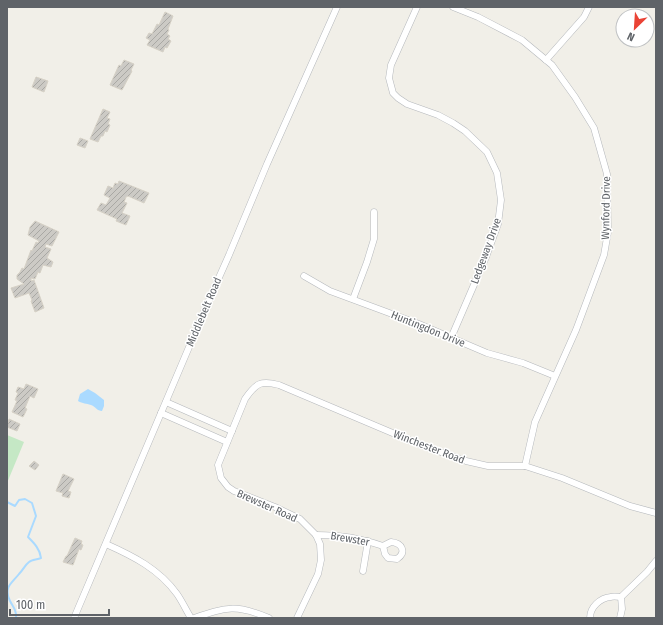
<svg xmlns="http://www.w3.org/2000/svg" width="663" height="625" font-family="'Fira Sans Condensed',sans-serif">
<defs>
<pattern id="building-hatch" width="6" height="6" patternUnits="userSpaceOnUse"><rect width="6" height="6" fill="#cccac5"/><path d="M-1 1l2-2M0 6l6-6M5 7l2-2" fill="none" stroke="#a9a8a4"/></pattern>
</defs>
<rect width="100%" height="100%" fill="#f1efe8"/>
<!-- park -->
<polygon fill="#c5e8c5" points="7,435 24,442 7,483"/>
<!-- water -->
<path fill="#aadaff" d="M88,389L95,393L104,400V406L102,411C97,411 96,407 91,405C86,403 83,404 78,401L80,394Z"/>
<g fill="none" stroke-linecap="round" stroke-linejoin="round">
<!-- stream -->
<path stroke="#aadaff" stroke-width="2" d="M7,502L15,506L19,500L25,499L32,503L36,516L28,537C34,543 40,549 41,558C37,560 32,559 29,562C25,565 23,570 19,574C12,583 3,587 10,601C13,607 17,610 16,618"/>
</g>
<!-- building -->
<g fill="url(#building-hatch)" stroke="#d6d1c6">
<polygon points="165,12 173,16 168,29 169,30 167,34 170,36 168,39 171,41 167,48 165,47 163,52 147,45 150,40 146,38 149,33 152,34 157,24 159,25"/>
<polygon points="124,60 134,64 131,70 132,71 122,90 110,85 119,65 121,66"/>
<polygon points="36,77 48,81 44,92 32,87"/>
<polygon points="103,109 110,112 107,118 110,119 108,124 110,125 107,132 105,131 103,136 101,136 98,142 90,139"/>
<polygon points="80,138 88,141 85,148 77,145"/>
<polygon points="119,181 149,193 144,203 128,196 126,197 124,202 127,203 122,213 130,216 126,225 116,221 117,219 97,210 101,203 106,205 110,198 104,195 108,186 113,188 115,183 118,184"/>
<polygon points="35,221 59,232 52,246 46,244 45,247 51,249 47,258 53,262 51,267 43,265 40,273 38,272 35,279 31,278 31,281 34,280 44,308 35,312 31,301 32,300 29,293 15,298 11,288 24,284 17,279 17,275 20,272 22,268 24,269 31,250 32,251 36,242 38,243 39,241 28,235 30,227"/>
<polygon points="26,384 38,389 34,398 30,396 25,408 27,409 23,417 12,412 17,401 15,400 18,393 16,392 18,387 24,389"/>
<polygon points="9,419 20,424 17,431 7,427"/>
<polygon points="34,461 39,465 35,470 29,466"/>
<polygon points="63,474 74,479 68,491 71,492 69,498 62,496 63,493 56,491"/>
<polygon points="75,538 82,541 81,544 83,545 81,550 79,549 73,565 63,562 66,556 67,556"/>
</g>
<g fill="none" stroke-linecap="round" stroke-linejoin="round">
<!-- minor casing -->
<g stroke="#b5b8bc" stroke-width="7">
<g id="minor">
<polyline points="417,7 391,65 389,78 393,93 398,98 407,104 438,115 453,123 465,131 487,152 497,173 501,200 498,224 486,257 451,338"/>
<polyline points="453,7 478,17 522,40 552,65 575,97 594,128 607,174 608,232 604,255 576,330 535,422 525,466"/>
<polyline points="546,60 584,17 589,7"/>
<polyline points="304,276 330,291 419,324 487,353 523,363 555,376"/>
<polyline points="353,299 367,262 374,239 374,212"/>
<polyline points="166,402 232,431"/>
<polyline points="161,413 227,442"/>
<path d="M316,535C342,535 359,538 383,546"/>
<path d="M391,542C402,543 407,552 397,559L388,558L385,554L383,546Z"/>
<path d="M106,544C133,556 159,569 177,594C182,601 186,610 191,618"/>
<polyline points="363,571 368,541"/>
<polyline points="74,618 209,300 229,255 267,164 337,7"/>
<path d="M194,618C227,607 236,604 269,618"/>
<path d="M297,618L318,574L321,560L320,544L316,535L300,519L275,507L234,491L228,487L221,478L218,465L245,399C256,383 261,380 279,385L421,445L466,461L488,466H525L562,478L630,506L656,513"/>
<path d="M590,618C590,607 600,598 611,597C614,596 618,597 621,597L647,572L656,561"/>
<polyline points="620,618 622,609 621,597"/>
</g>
</g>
<!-- minor -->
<use href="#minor" stroke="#fff" stroke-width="6"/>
</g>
<g text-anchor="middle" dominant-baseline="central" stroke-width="3" stroke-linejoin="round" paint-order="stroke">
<!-- street labels -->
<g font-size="11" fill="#5f6368" stroke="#fff">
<text transform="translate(606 208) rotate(-89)">Wynford Drive</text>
<text transform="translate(486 251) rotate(-70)">Ledgeway Drive</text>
<text transform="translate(204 312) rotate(-67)">Middlebelt Road</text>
<text transform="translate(428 329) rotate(22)">Huntingdon Drive</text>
<text transform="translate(429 447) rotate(21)">Winchester Road</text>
<text transform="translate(267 506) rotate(24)">Brewster Road</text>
<text transform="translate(350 539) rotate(10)">Brewster</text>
</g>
</g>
<!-- border -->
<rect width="663" height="625" fill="none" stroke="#5f6368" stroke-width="16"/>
<!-- north arrow -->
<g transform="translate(635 28) rotate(205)"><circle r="19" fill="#ffffff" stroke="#bfc1c3"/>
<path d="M0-3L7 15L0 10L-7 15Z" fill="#ea4335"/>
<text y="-6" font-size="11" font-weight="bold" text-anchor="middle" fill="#5f6368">N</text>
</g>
<!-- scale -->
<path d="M10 609v6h99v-6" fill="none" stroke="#5f6368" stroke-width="2"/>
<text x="16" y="609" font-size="12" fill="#5f6368" stroke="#ffffff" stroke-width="3" paint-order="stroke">100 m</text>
</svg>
